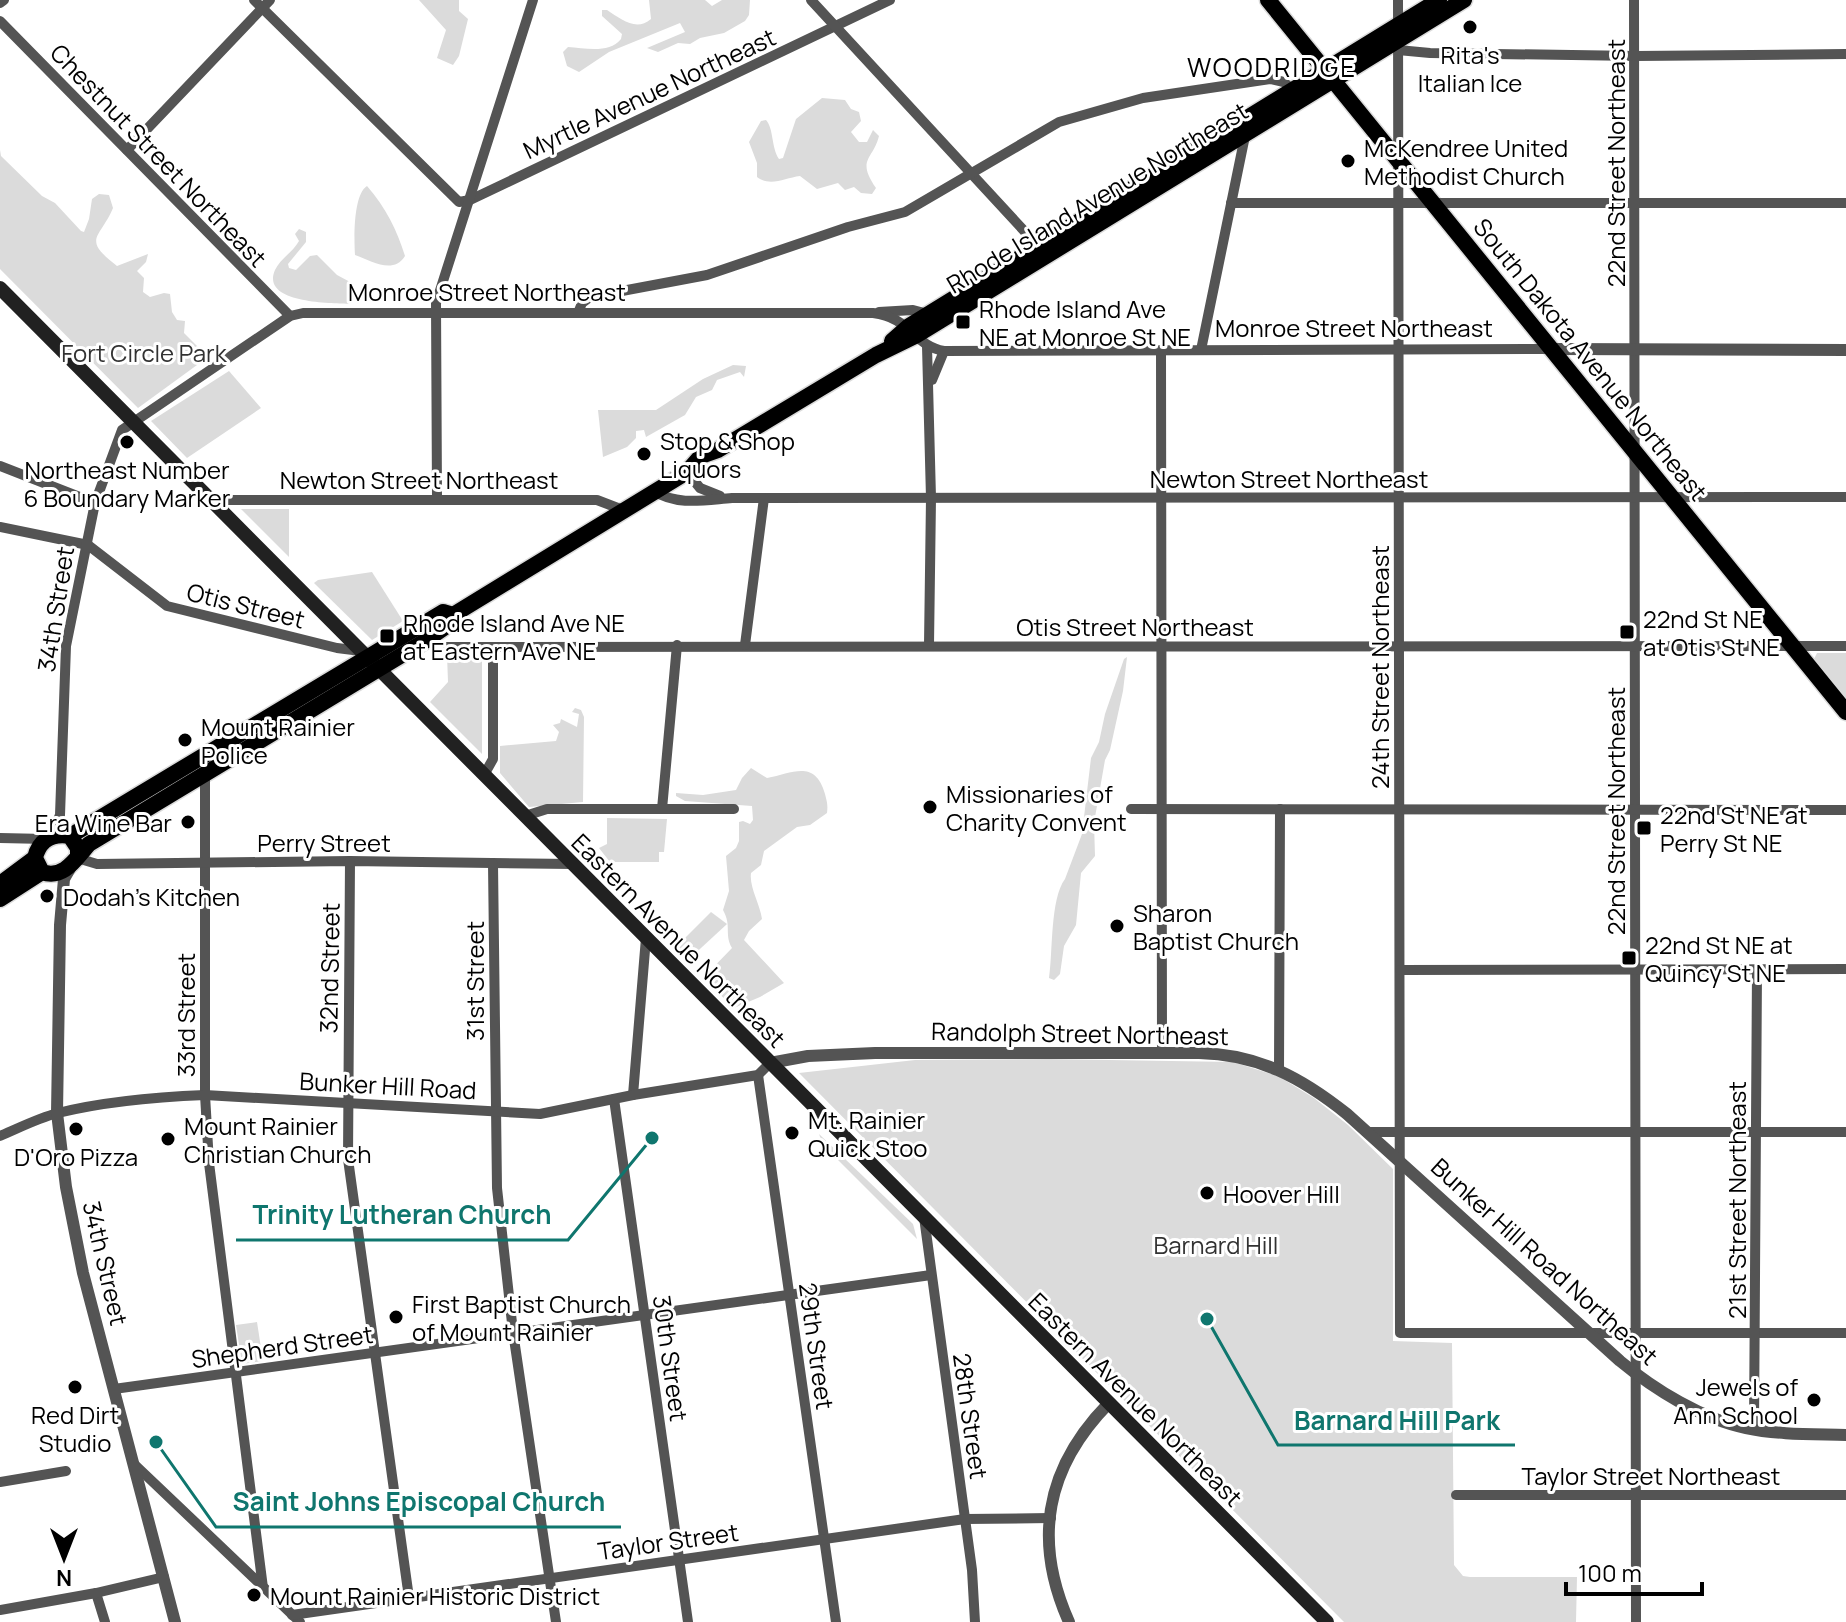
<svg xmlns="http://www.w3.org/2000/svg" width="1846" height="1622" font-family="Manrope,sans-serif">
<rect width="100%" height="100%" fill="#fff"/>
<!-- green -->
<g fill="#dbdbdb">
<polygon points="419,0 459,0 459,11 468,19 459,56 453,65 437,58 446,30"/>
<path d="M649,0H705L712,6L722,0H750L749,15L745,21L724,33L700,38L690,44L678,43L658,52L647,48L685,32L680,23L609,52L579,72L567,66L563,52L568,47C585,48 609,54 621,39L622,34L602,16V10H607C621,19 636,32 651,19Z"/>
<path d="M822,98L845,100L851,109L859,112L861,121L851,132L859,142H867L873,130L879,136C873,160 856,159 876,188L872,194L861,193L854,187L845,190L838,183L817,189L800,176C785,178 770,187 757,177V163L749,142L761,121L766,120C774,129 771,147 779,159L783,158L796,119Z"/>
<path d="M0,150L1,156L42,196L55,203L81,231L84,232L89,219L92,199L99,194L109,195L113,208C100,239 81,238 117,266L148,254L146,262L137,271L144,278L143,292L150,297L164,293L170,294L172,312L177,320L185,321L184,333L208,357L138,408L0,269Z"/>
<path d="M367,186C386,208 397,230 405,256C393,275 372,261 355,255C354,239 353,195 367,186Z"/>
<path d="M299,229L306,232V242L288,264L289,268L296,270L310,256L317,255L337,275L352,283L350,304C333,303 260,304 275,270C280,259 293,252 299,241L295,234Z"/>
<polygon points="733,365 746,366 744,377 740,372 717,380 712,390 696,397 685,415 646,437 644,430 636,431 636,438 627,447 603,457 598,410 656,410 703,379"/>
<polygon points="229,371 261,408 187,458 151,421"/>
<polygon points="241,509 289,509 289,557"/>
<polygon points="372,572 403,621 372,640 314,583 318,580"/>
<polygon points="1817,653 1846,653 1846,698 1814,659"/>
<polygon points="482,654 482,754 430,702 448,682 447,655"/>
<path d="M1127,657L1123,691L1110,750L1105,760L1094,823L1095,856L1081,873L1076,925L1064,946L1060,974L1054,980L1049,978C1053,952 1050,899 1065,879L1082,834L1091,758L1099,742L1105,714L1124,659Z"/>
<polygon points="575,708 581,710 584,717 583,802 529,807 500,773 500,746 556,741 559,732 553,725 560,723 561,719 577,727 579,714 572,712"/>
<path d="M751,768L767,778C793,773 815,759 825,794C827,802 828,805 827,813L810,825L797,827L764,851L761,865L751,873C749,887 760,904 762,919L749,931L744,940L784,983L760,997L734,1008L703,978L732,948C724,934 732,926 723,910L729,891L726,856L736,848L739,841V822L743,821L750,824L753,820L752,806L685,801L676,796V793L703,795L736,790L742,778Z"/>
<polygon points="607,818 667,819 664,852 659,852 659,862 610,862 599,848 607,844"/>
<polygon points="711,912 727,924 688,960 675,948"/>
<polygon points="1048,1059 1233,1062 1278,1076 1314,1098 1348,1125 1393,1169 1393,1341 1452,1343 1454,1565 1463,1576 1470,1577 1577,1577 1576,1622 1344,1622 799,1073 915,1060"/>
<polygon points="819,1134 913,1224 917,1239 823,1145"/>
<polygon points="257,1322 263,1361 242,1364 236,1325"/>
</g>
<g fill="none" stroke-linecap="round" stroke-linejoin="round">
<!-- primary casing -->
<g stroke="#dbdbdb" stroke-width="19">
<g id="primary">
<polyline points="1268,0 1846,712"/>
<polyline points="892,341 909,326 1439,0"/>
<polyline points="687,472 701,456 718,450 876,355 917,335 1464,0"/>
<polyline points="70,836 443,612 453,615"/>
<path d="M78,856V848L70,836C52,833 39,840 35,858L42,872C64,880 76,858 89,844L425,641L451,623L453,615L687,472L697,470"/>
<polyline points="0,884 35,858"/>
<polyline points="0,899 42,872"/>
</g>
</g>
<!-- minor -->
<g stroke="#545454" stroke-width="10">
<polyline points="254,0 459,202 470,200 890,0"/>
<polyline points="811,0 1040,248"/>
<polyline points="1398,0 1400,1333 1846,1333"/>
<polyline points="1634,0 1636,1622"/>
<polyline points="0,3 4,0"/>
<polyline points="0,21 290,316"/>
<polyline points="1398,50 1430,53 1636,56 1846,54"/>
<polyline points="127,150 270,0"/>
<polyline points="1231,203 1846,203"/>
<polyline points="879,312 913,310 928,314"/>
<polyline points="578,313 582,303 590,297 707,275 848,227 905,212 1059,122 1143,98 1270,79 1284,82 1292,90"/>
<polyline points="927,346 931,498 929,645"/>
<polyline points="1161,350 1162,1053"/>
<polyline points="1201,350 1245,136"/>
<polyline points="932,380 944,351"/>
<polyline points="0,466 95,503"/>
<polyline points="687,472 700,488 720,496"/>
<path d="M654,491C677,506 705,500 732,498L1846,497"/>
<polyline points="437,498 436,303 533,0"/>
<polyline points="211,500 597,500 623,510"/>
<polyline points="0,527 88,545 167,606 337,648 361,651"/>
<polyline points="425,641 444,647 1846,646"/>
<polyline points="745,645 764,498"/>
<polyline points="484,775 493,759 493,647"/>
<polyline points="205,776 205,1095 209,1163 263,1588"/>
<polyline points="662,809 677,645"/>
<polyline points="1131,809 1846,810"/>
<polyline points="525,816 547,809 734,809"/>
<path d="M51,836L60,815L66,646L95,503L122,430L290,316L303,313H873C910,317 914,346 944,351L1552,349"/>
<polyline points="0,838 46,839"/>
<polyline points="77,858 97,864 350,861 572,864"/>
<polyline points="350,861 348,1159 409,1598"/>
<polyline points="493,864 497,1188 513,1332 556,1622"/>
<polyline points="1400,970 1846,969"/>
<polyline points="1279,1069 1280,809"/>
<polyline points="758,1075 836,1622"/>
<polyline points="633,1095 646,938"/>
<polyline points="614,1099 688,1622"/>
<polyline points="1366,1132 1846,1132"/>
<path d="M0,1136C19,1128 38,1118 58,1113C106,1101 156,1097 205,1095L540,1114L633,1095L758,1075L770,1063"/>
<polyline points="924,1217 972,1570 975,1622"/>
<polyline points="114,1389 931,1275"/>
<polyline points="1754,1429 1757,970"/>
<polyline points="133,1463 300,1622"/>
<polyline points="0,1482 66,1471"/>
<polyline points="1456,1495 1846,1495"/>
<polyline points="96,1593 105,1622"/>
<polyline points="0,1610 96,1593 164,1577"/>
<polyline points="292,1615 965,1519 1051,1518"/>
</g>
<!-- tertiary -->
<g stroke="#545454" stroke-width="12">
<polyline points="1552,349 1846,350"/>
<polyline points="72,865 64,879 60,925 57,1113 66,1187 83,1273 175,1622"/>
<path d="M770,1063L808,1056L875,1053H1199C1258,1054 1302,1078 1347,1114L1620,1361C1655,1390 1702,1419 1746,1428C1779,1435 1813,1434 1846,1435"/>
<path d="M1069,1622C1032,1539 1046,1467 1109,1403"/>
</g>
<!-- secondary -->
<polyline stroke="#212121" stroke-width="14" points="0,288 1327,1622"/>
<!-- primary -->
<use href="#primary" stroke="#000" stroke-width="16"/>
</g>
<!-- markers -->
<g fill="#000" stroke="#fff" stroke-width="3">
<circle cx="1470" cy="27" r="8"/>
<circle cx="1348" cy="161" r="8"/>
<rect x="955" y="314" width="16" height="16" rx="4"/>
<circle cx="127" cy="442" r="8"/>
<circle cx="644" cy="454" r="8"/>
<rect x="1619" y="624" width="16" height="16" rx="4"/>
<rect x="379" y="628" width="16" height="16" rx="4"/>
<circle cx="185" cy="740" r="8"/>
<circle cx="930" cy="807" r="8"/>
<circle cx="188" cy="822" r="8"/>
<rect x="1636" y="820" width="16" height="16" rx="4"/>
<circle cx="47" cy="896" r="8"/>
<circle cx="1117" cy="926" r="8"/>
<rect x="1621" y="950" width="16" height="16" rx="4"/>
<circle cx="76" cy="1129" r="8"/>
<circle cx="792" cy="1133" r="8"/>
<circle cx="168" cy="1139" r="8"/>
<circle cx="1207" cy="1193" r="8"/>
<circle cx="396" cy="1317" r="8"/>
<circle cx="75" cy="1387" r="8"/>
<circle cx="1814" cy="1400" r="8"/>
<circle cx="254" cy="1595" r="8"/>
</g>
<g text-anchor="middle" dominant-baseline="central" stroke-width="6" stroke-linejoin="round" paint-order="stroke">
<!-- poi labels -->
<g font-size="24" fill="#000" stroke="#fff" text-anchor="start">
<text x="1470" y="54" text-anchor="middle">Rita's<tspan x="1470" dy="28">Italian Ice</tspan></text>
<text x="1364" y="147">McKendree United<tspan x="1364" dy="28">Methodist Church</tspan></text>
<text x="979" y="308">Rhode Island Ave<tspan x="979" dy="28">NE at Monroe St NE</tspan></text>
<text x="660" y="440">Stop &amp; Shop<tspan x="660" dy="28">Liquors</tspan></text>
<text x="127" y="469" text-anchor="middle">Northeast Number<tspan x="127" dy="28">6 Boundary Marker</tspan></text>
<text x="1643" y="618">22nd St NE<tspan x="1643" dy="28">at Otis St NE</tspan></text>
<text x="403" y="622">Rhode Island Ave NE<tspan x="403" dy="28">at Eastern Ave NE</tspan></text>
<text x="201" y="726">Mount Rainier<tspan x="201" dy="28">Police</tspan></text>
<text x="946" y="793">Missionaries of<tspan x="946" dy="28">Charity Convent</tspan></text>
<text x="1660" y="814">22nd St NE at<tspan x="1660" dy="28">Perry St NE</tspan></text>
<text x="172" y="822" text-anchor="end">Era Wine Bar</text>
<text x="63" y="896">Dodah's Kitchen</text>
<text x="1133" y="912">Sharon<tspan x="1133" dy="28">Baptist Church</tspan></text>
<text x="1645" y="944">22nd St NE at<tspan x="1645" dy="28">Quincy St NE</tspan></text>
<text x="808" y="1119">Mt. Rainier<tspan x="808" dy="28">Quick Stoo</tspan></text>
<text x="184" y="1125">Mount Rainier<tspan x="184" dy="28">Christian Church</tspan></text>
<text x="76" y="1156" text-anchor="middle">D'Oro Pizza</text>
<text x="1223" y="1193">Hoover Hill</text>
<text x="412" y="1303">First Baptist Church<tspan x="412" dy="28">of Mount Rainier</tspan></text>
<text x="1798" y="1386" text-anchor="end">Jewels of<tspan x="1798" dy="28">Ann School</tspan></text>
<text x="75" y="1414" text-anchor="middle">Red Dirt<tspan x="75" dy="28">Studio</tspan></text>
<text x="270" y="1595">Mount Rainier Historic District</text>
</g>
<!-- street labels -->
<g font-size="24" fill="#000" stroke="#fff">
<text transform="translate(649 93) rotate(-25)">Myrtle Avenue Northeast</text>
<text transform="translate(159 155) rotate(46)">Chestnut Street Northeast</text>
<text transform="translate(1615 163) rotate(-90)">22nd Street Northeast</text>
<text transform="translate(1097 197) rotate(-31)">Rhode Island Avenue Northeast</text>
<text x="487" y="291">Monroe Street Northeast</text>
<text x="1354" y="327">Monroe Street Northeast</text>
<text transform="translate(1591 359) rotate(51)">South Dakota Avenue Northeast</text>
<text x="1289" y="478">Newton Street Northeast</text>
<text x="419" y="479">Newton Street Northeast</text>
<text transform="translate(246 605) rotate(14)">Otis Street</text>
<text transform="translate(55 609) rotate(-81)">34th Street</text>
<text x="1135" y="626">Otis Street Northeast</text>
<text transform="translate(1379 667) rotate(-90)">24th Street Northeast</text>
<text transform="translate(1615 811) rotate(-90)">22nd Street Northeast</text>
<text x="324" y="842">Perry Street</text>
<text transform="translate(679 940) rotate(45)">Eastern Avenue Northeast</text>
<text transform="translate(329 968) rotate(-89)">32nd Street</text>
<text transform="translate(474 981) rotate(-90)">31st Street</text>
<text transform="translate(185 1015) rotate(-90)">33rd Street</text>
<text transform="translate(1080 1033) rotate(1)">Randolph Street Northeast</text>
<text transform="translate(388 1085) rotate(3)">Bunker Hill Road</text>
<text transform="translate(1736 1200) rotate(-90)">21st Street Northeast</text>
<text transform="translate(1545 1261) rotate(42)">Bunker Hill Road Northeast</text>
<text transform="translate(106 1263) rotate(77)">34th Street</text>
<text transform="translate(282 1346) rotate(-8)">Shepherd Street</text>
<text transform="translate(817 1346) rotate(82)">29th Street</text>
<text transform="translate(671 1358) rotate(82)">30th Street</text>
<text transform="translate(1136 1399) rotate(45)">Eastern Avenue Northeast</text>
<text transform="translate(971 1416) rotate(82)">28th Street</text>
<text x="1651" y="1475">Taylor Street Northeast</text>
<text transform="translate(668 1541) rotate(-8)">Taylor Street</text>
</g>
<!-- park labels -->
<g font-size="24" fill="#323232" stroke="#fff">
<text x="144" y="352">Fort Circle Park</text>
<text x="1216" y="1244">Barnard Hill</text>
</g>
<!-- neighbourhood labels -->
<g font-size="26" letter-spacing="2" fill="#000" stroke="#fff">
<text x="1272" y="67">WOODRIDGE</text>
</g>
</g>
<!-- callouts -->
<path fill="none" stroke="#0f766e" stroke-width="3" d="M652 1138L568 1240H236M1207 1319L1278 1445H1515M156 1442L216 1527H621"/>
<g fill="#0f766e" stroke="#fff" stroke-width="3">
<circle cx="652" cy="1138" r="8"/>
<circle cx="1207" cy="1319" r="8"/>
<circle cx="156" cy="1442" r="8"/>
</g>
<g font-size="26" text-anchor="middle" font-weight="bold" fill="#0f766e" stroke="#fff" stroke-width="6" stroke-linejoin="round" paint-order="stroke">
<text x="402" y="1224">Trinity Lutheran Church</text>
<text x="1397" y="1430">Barnard Hill Park</text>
<text x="419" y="1511">Saint Johns Episcopal Church</text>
</g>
<!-- north arrow -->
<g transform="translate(64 1558) rotate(180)" stroke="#ffffff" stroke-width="6" paint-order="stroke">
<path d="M0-6L14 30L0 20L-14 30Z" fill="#000000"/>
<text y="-12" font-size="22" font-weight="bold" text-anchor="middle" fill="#000000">N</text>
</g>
<!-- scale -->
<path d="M1566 1582v12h136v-12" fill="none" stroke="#000000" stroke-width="4"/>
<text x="1578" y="1582" font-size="24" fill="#000000" stroke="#ffffff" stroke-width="6" paint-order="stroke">100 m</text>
</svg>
